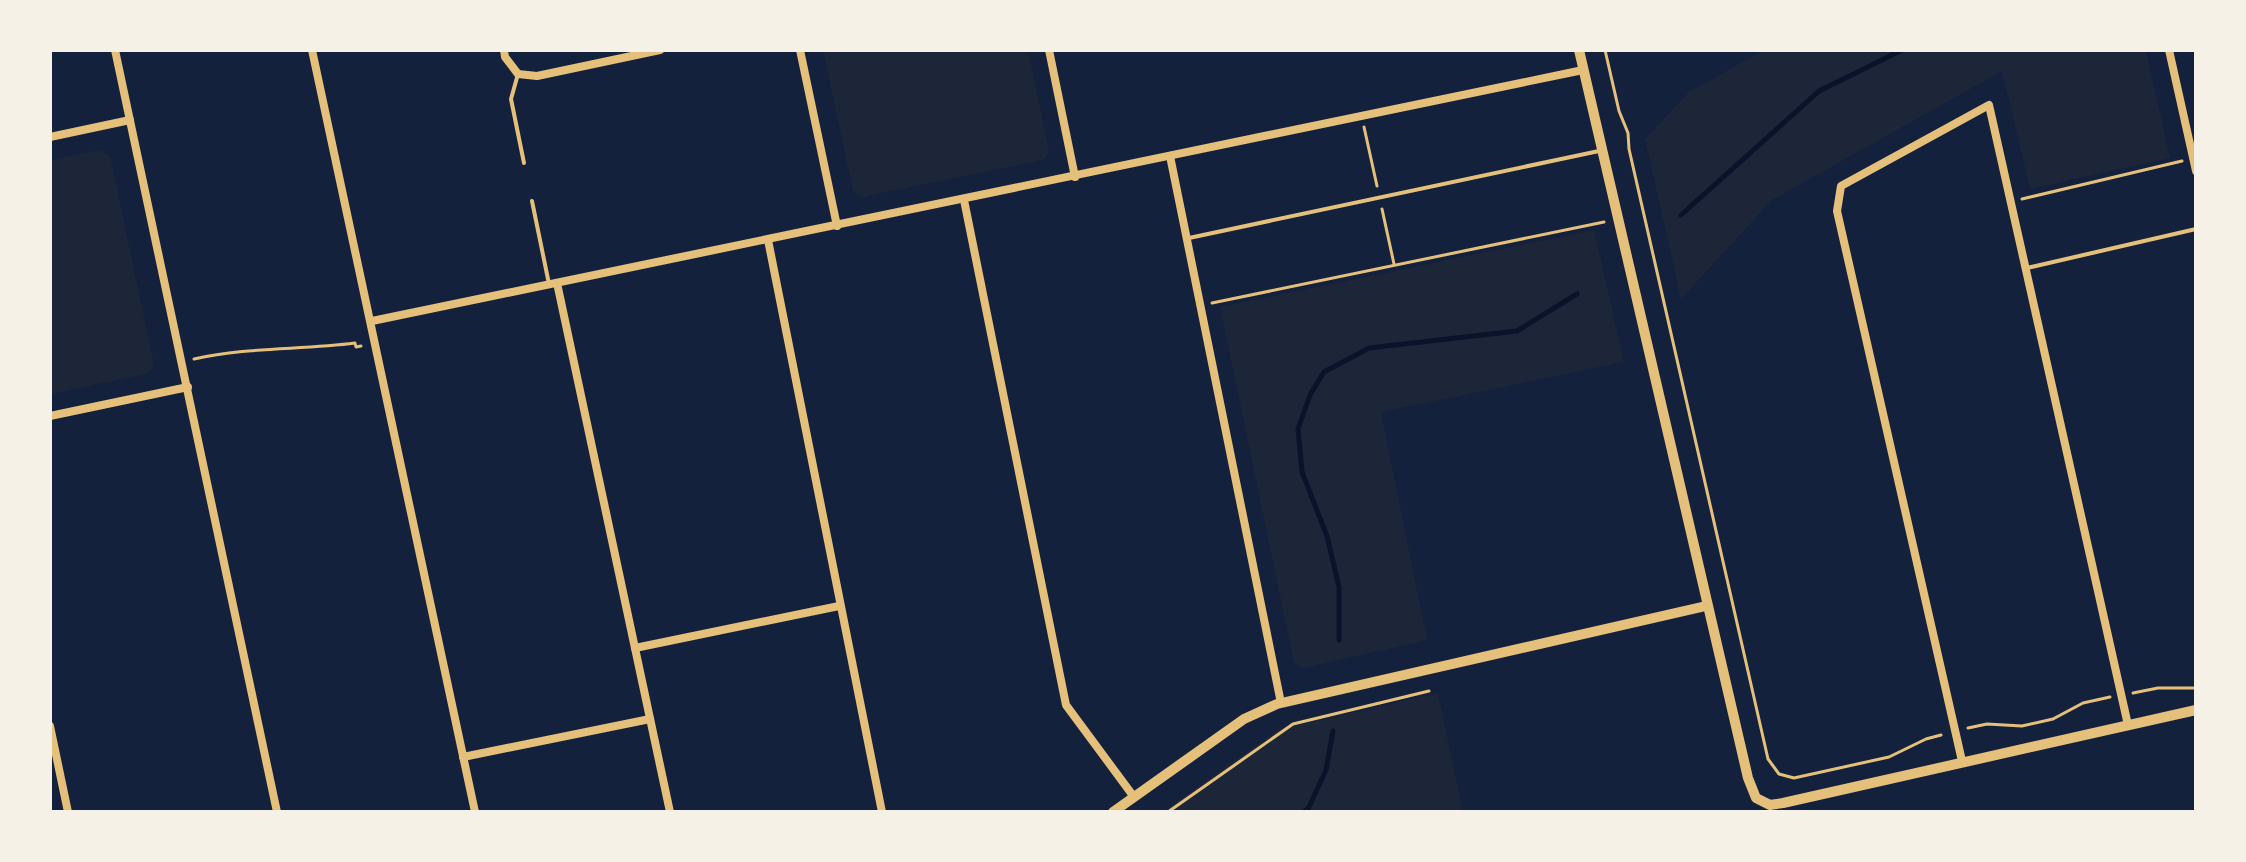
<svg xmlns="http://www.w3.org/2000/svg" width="2246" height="862" font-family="Barlow,sans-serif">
<rect width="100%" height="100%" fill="#14213d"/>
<!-- green -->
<g fill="#1d2539">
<polygon points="823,50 1028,50 1049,151 1043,160 862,197 853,191"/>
<polygon points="1764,50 2146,50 2170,158 2030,189 2002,71 1772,200 1681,299 1645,139 1689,92"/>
<polygon points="100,150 110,156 154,364 147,374 50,394 50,160"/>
<polygon points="1594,230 1624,362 1381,412 1427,640 1303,668 1294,663 1220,307"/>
<polygon points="1438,693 1463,812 1162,812 1278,730"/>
</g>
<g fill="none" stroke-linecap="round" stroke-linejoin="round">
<!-- stream -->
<g stroke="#0b132b" stroke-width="5">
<polyline points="1681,215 1819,91 1902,50"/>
<polyline points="1339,640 1339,587 1327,536 1302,472 1298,429 1310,395 1324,372 1369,348 1517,331 1577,294"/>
<polyline points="1303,812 1308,809 1326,770 1333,731"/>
</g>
<!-- path -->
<g stroke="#e5c07b" stroke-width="3">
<polyline points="1605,50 1619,111 1628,133 1629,149 1768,759 1779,774 1794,778 1889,757 1926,739 1941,735"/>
<polyline points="1364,127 1377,186"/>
<polyline points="2022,199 2182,161"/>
<polyline points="1382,209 1394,264"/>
<polyline points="1212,303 1604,222"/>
<path d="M194,359C247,347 301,350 355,343L356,347L361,346"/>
<polyline points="2133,693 2158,688 2196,688"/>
<polyline points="1968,728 1987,724 2022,726 2053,719 2083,703 2110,697"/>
<polyline points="1168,812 1293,724 1429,691"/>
</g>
<!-- service -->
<g stroke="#e5c07b" stroke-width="4">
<polyline points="518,74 511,99 524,163"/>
<polyline points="532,201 549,284"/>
<polyline points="1189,238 1599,151"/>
<polyline points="2027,268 2196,229"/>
</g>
<!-- minor -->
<g stroke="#e5c07b" stroke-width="8">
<polyline points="115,50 277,812"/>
<polyline points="312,50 475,812"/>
<polyline points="504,50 505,57 518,74 537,76 660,50"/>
<polyline points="800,50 837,226"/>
<polyline points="1049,50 1075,177"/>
<polyline points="2169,50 2196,171"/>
<polyline points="50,137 130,120"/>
<polyline points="1170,156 1281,703"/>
<polyline points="964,200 1066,705 1134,797"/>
<polyline points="768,240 882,812"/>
<polyline points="557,283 670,812"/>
<polyline points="372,321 1583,70"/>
<polyline points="50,416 188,387"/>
<polyline points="635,648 839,606"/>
<polyline points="50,726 68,812"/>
<polyline points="463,757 650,719"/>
<polyline points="1962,761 1837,211 1841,186 1989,105 2128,725"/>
</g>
<!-- tertiary -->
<g stroke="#e5c07b" stroke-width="10">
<polyline points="1579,50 1748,778 1756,798 1770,805 1783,803 2196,710"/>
<polyline points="1113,812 1244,719 1277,704 1706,606"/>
</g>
</g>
<!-- border -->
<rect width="2246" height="862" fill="none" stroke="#f6f1e7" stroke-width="104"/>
</svg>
